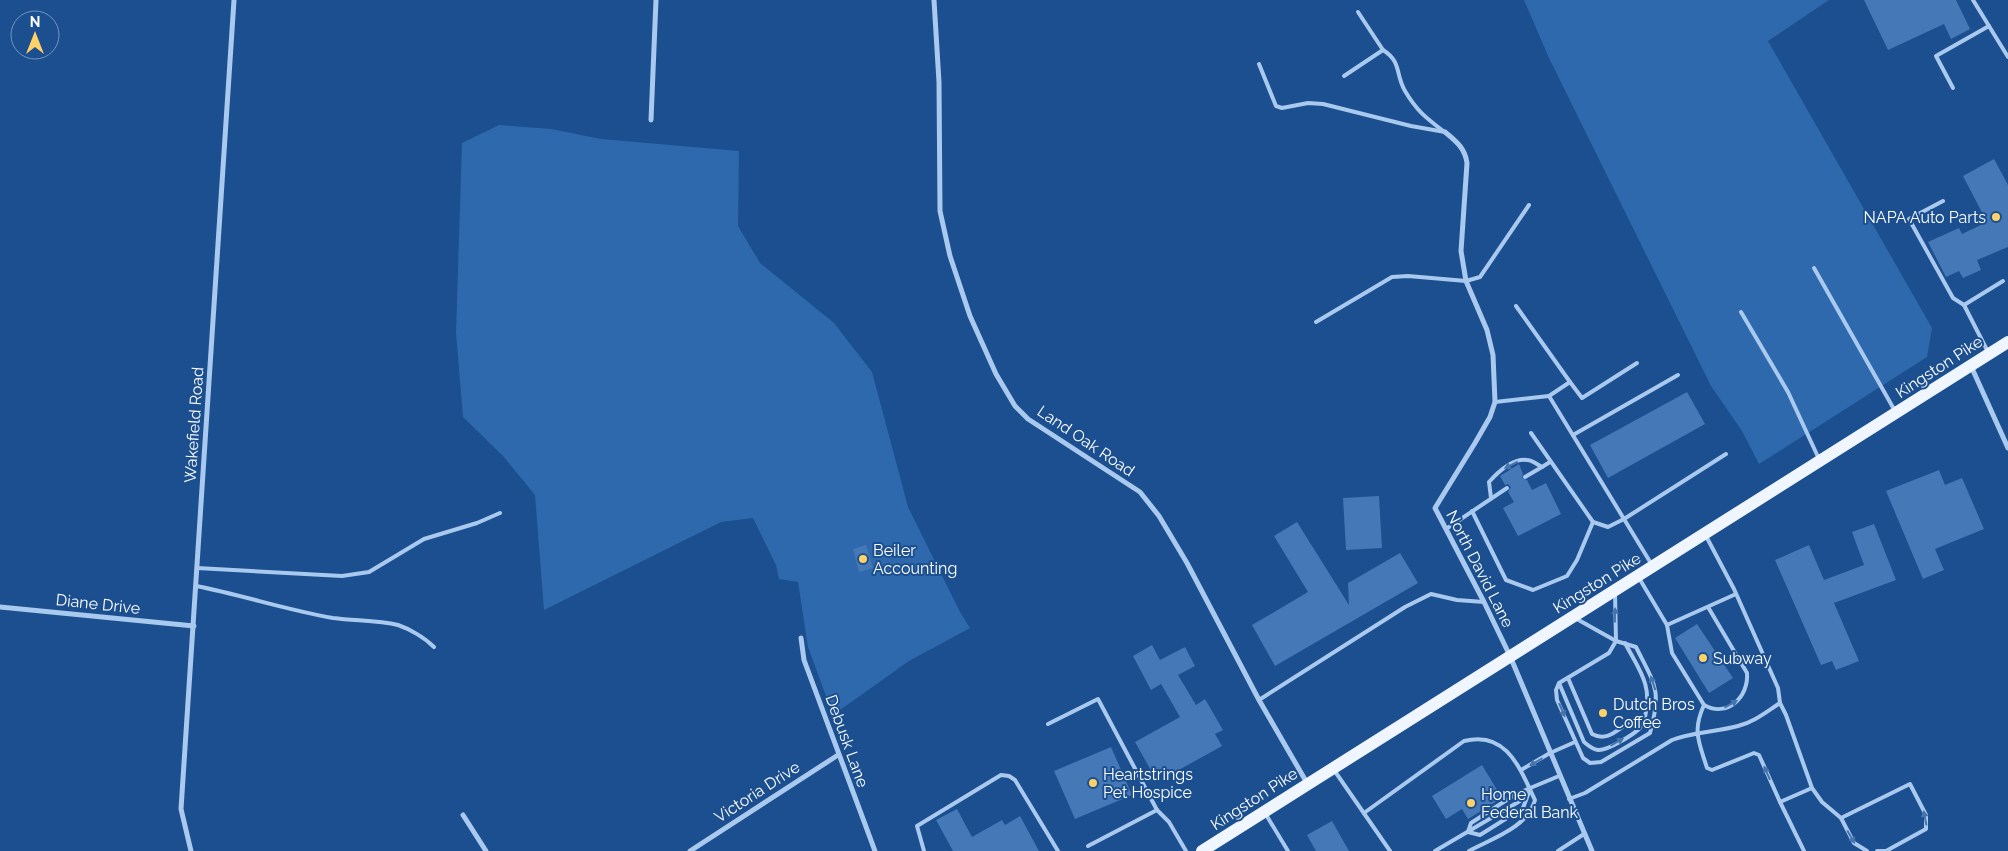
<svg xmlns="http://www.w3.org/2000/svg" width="2008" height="851" font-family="Raleway,sans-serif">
<rect width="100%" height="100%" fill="#1b4f8f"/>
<!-- green -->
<g fill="#2e69ad">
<polygon points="1524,0 1829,0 1768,41 1932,328 1927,357 1759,464 1742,431 1711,386 1549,58"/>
<polygon points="499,125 551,129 601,139 739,151 738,226 760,263 834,323 872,372 908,507 960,612 970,628 909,661 833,715 808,647 798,582 779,579 776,565 753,518 721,522 544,610 535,495 503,456 463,417 456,333 462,143"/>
</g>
<!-- building -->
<g fill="#4478b7">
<polygon points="1864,0 1956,0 1970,29 1951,39 1944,24 1888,50"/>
<polygon points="1994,159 2008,185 2008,247 1977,260 1981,270 1963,278 1959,271 1946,277 1928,242 1959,228 1962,234 1987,222 1963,176"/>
<polygon points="1687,392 1705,424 1608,478 1590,445"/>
<polygon points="1519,464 1523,474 1522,478 1527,480 1532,490 1546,483 1561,514 1518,536 1503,508 1514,502 1508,492 1511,487 1508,484 1505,485 1500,476"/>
<polygon points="1939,470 1945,485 1962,478 1984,529 1935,549 1944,570 1923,579 1886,491"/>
<polygon points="1379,496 1382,548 1346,550 1343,498"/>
<polygon points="1297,522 1349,605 1348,583 1400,553 1418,583 1275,666 1252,625 1308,592 1274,536"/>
<polygon points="1874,524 1896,580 1834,603 1859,661 1836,670 1832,661 1821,665 1775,560 1809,545 1824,580 1864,565 1852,532"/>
<polygon points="866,545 873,568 859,572 853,549"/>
<polygon points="1697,624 1733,678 1709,693 1675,638"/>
<polygon points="1152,645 1160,660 1185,647 1195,666 1178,675 1196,705 1205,699 1223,730 1215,734 1222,746 1168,776 1163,768 1153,774 1135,742 1180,717 1161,684 1151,690 1133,656"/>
<polygon points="1111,747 1132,795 1075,819 1054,771"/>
<polygon points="1482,765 1502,798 1468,819 1462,809 1446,819 1432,796"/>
<polygon points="957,809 972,837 1002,820 1005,825 1020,816 1039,851 953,851 936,820"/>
<polygon points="1332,821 1349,851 1316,851 1307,835"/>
</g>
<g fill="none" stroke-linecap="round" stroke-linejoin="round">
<!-- service -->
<g stroke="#a9c9ee" stroke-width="4">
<polyline points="1973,0 2008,57"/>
<polyline points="1358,12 1383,50"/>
<polyline points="1259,64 1276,106 1282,108 1308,103 1323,104 1411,126 1445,132"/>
<path d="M1344,76L1383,50C1402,62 1395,74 1405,91C1417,111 1425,117 1443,131"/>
<polyline points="1953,88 1936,56 1989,26"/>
<polyline points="1943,201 1909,219 1953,298 1964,305 1988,352"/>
<polyline points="1814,268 1895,411"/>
<polyline points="1964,305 2003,281"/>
<polyline points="1516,306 1570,382 1549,396 1652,565"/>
<polyline points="1741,312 1788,392 1819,459"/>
<polyline points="1316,322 1392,277 1408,276 1466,281 1480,277 1529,205"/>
<polyline points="1570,382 1582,398 1637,363"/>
<polyline points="1495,402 1549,396"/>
<polyline points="1531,433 1593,522 1608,527 1624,519 1726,454"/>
<polyline points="1573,435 1678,375"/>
<polyline points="1525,477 1542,467"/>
<path d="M1491,498L1489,482C1498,472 1513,458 1527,460C1532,460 1538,465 1542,467L1550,462"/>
<polyline points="1472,511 1506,580 1533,590 1567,576 1577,560 1593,522"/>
<polyline points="1446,529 1507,488"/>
<polyline points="197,568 342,576 369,572 424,539 477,523 500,513"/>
<path d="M1639,578L1667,625L1672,653L1704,705C1727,718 1749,697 1747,673L1708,607"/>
<path d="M196,586C242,595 287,610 333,618C355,621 377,620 398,625C410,629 425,638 434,647"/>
<path d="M1575,618L1616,641L1636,647C1655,685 1662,690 1650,733L1601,762L1590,763L1583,758L1557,700L1556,690L1559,683L1609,653L1616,641L1615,592"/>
<polyline points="1667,625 1736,594"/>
<path d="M1568,678L1592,734C1609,743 1619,727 1633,720C1637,718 1641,718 1645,717C1653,685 1639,670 1625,643"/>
<path d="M1559,683L1584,742C1589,746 1592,749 1598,750C1607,751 1633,735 1640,728C1642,725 1643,721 1645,717"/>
<polyline points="1259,700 1405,607 1431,594 1457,600 1484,602"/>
<polyline points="1780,703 1786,715 1812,788 1822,802 1841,818 1910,784 1926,815 1926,829 1886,851 1877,851"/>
<path d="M1704,705C1692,731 1699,742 1707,768L1712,770L1754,753L1759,755L1780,802L1812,788"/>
<polyline points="1048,724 1098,699 1157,810 1169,822 1186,851"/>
<polyline points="1334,770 1390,851"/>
<polyline points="1521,770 1550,753 1575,742"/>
<path d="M1569,799L1585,793L1672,740C1693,732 1716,732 1738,726C1754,722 1766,712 1780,703L1778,688L1734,589L1706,536"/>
<polyline points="1780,802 1804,851"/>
<polyline points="1265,813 1288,851"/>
<path d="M1364,813L1464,741C1507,730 1520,769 1535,800C1527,828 1493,838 1469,851"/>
<polyline points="1841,818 1854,843 1867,851"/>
<polyline points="1468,832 1471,823 1516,794 1559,776"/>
<polyline points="1468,832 1480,835 1523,808 1529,792"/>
<polyline points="1088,846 1157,810"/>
<polyline points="924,851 917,826 1001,775 1009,776 1015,780 1058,851"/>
<polyline points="1435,851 1520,801 1530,790"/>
<polyline points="1558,851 1584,834"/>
</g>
<!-- minor -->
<g stroke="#a9c9ee" stroke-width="5">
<polyline points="934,0 939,82 940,211 950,256 970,316 996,374 1015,406 1028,419 1140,492 1159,516 1187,563 1259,700 1307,783"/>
<polyline points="651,120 656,0"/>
<path d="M1445,132C1456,141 1465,148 1467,163L1461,251L1466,281L1487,330L1493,355L1495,402L1490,417L1475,443L1435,508L1484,602L1510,656L1592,851"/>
<polyline points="1971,366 2008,448"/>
<polyline points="0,607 194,626"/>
<polyline points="801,638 804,660 875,851"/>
<polyline points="463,815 486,851"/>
<polyline points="191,851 181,809 234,0"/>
<polyline points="690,851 838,755"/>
</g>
<!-- primary -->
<polyline stroke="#f0f6ff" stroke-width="12" points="1202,851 2008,342"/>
</g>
<!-- one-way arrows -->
<defs><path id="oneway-solid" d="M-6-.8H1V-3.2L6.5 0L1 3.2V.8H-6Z" transform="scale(1.25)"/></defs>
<g fill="#4674ac">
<use href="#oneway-solid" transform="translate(1511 465) rotate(153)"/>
<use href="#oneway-solid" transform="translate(1615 615) rotate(-89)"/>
<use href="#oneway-solid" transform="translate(1653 683) rotate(-109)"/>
<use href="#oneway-solid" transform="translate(1731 704) rotate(-29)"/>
<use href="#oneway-solid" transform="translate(1562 710) rotate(67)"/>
<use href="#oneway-solid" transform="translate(1617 742) rotate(-30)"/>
<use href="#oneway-solid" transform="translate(1536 762) rotate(150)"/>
<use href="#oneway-solid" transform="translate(1767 773) rotate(-114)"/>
<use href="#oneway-solid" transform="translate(1925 818) rotate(-101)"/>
<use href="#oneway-solid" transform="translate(1851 837) rotate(60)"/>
</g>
<!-- markers -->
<g fill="#ffd166" stroke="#1b4f8f" stroke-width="2">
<circle cx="1996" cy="217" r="5"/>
<circle cx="863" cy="559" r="5"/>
<circle cx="1703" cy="658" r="5"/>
<circle cx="1603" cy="713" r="5"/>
<circle cx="1093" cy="783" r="5"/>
<circle cx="1471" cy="803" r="5"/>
</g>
<g text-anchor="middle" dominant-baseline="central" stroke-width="4" stroke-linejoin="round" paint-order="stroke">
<!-- poi labels -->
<g font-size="16" fill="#fff" stroke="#1b4f8f" text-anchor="start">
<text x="1986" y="217" text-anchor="end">NAPA Auto Parts</text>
<text x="873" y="550">Beiler<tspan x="873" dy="18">Accounting</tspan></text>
<text x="1713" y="658">Subway</text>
<text x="1613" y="704">Dutch Bros<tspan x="1613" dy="18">Coffee</tspan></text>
<text x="1103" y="774">Heartstrings<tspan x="1103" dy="18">Pet Hospice</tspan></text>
<text x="1481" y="794">Home<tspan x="1481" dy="18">Federal Bank</tspan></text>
</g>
<!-- street labels -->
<g font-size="16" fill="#fff" stroke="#1b4f8f">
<text transform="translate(1939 367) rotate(-33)">Kingston Pike</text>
<text transform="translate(194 425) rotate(-86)">Wakefield Road</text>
<text transform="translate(1086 441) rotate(34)">Land Oak Road</text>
<text transform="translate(1480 569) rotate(63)">North David Lane</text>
<text transform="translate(1597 583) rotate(-32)">Kingston Pike</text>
<text transform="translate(98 604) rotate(6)">Diane Drive</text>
<text transform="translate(847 741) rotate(70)">Debusk Lane</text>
<text transform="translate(757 792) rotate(-33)">Victoria Drive</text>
<text transform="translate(1254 799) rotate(-33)">Kingston Pike</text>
</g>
</g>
<!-- north arrow -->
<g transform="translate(35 35)"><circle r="24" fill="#1b4f8f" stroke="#7695bc"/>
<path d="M0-4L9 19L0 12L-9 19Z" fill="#ffd166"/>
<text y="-8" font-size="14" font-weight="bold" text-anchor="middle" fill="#ffffff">N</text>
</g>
</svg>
